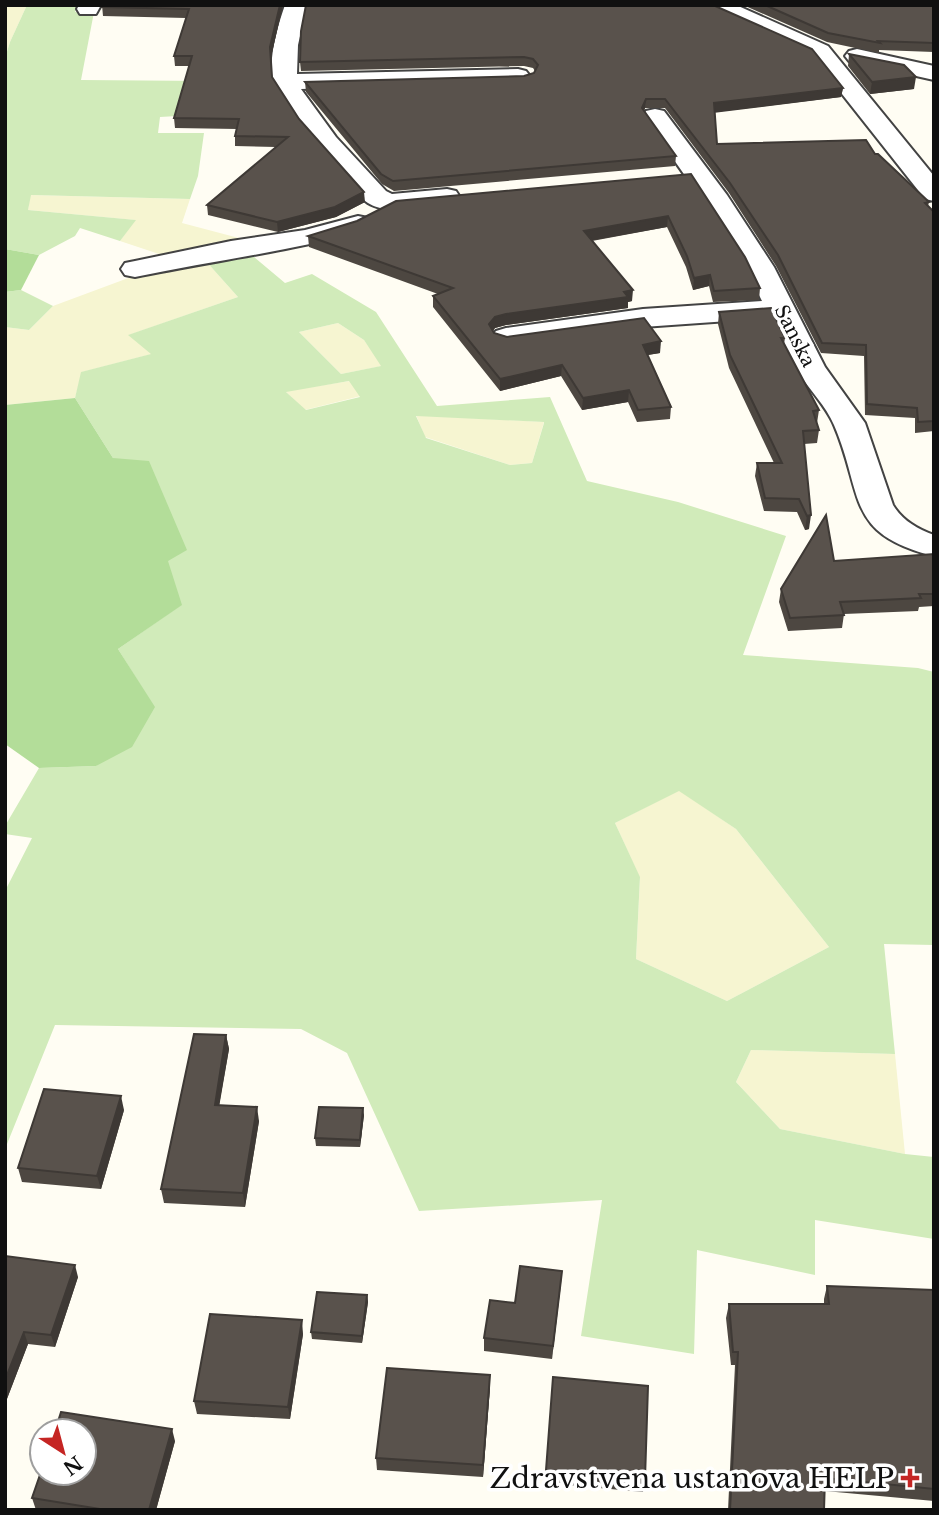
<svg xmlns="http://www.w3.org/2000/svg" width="939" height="1515" font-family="'Libre Baskerville',serif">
<rect width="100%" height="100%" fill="#fffdf3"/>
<!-- farmland -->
<g fill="#f6f5d1">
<polygon points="5,5 27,5 10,42 5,58"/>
<polygon points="30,195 190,199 182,223 254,242 165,256 120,241 135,220 28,210"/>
<polygon points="204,259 238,297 129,335 152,354 82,372 75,398 5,405 5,327 29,330 53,306 131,277"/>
<polygon points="338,323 364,340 382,366 341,374 299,332"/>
<polygon points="350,381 361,396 305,410 285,391"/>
<polygon points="416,415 544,422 532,463 510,465 425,437"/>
<polygon points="679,790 736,829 829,947 727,1001 636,959 640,878 615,823"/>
<polygon points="751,1050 895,1054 905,1154 780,1129 736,1082"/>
</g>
<!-- green -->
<g fill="#d1ebba" fill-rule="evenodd">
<polygon points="27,5 78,5 75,12 94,12 81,80 206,81 194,115 160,117 158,133 204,133 198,176 190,199 31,195 28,210 136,220 120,241 80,228 75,236 39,255 5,249 5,58 10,42"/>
<path d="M247,251L285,283L312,274L376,312L437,406L550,397L587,481L678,502L786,536L743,655L918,668L934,672V945L884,944L895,1054L751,1050L736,1082L780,1129L905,1154L934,1157V1239L815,1220V1275L697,1250L694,1354L581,1336L602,1200L419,1211L347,1053L301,1029L55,1025L5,1149V891L32,838L5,834V826L39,768L96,766L154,707L118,649L181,605L113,458L75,398L81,372L151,354L128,335L238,297L204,259ZM338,323L364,340L381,366L341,374L299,332ZM349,381L360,397L306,410L286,392ZM416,416L544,422V423L532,463L510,465L426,438ZM679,791L736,829L829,947L727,1001L636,959L640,877L615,823Z"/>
<polygon points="21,290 53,306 29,330 5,327 5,292"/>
</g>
<!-- forest -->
<g fill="#b3dd99">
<polygon points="5,249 39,255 21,290 5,292"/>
<polygon points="75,398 113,458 149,461 187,550 168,561 182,605 118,649 155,707 132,747 96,766 39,768 5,744 5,405"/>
</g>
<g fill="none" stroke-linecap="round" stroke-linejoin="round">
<!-- street casing -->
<g stroke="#434343" stroke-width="4">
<g id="street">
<polygon points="79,5 101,5 96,14 80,14 77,9"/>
<path d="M285,5H307L298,45L297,74L518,69L526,71L530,76L526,81L518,83L301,89L336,137L386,191L392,194L447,189L456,191L460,197L456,203L388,210C381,208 374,207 368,203C345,187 283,110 274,84C267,61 277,28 285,5Z"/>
<polygon points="706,5 736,5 828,46 934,176 934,201 925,199 812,56 709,10"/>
<polygon points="857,49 934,66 934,80 849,61 845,56 849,51"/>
<path d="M655,109L664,111L727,195L774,267L825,367L865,423L893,505C902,520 917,529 934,535V556C844,534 864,494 834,425C826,406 809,389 797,371C786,355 779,335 771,318L643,327L506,346L496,343L491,337L496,331L506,328L643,309L762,301C730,234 685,177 643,116L646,111Z"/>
<path d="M358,216L368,218L372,224L368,230C291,251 213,261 135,277L125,275L121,269L125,263L135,261L231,241L305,230Z"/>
</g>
</g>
<!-- street -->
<use href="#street" fill="#fff" fill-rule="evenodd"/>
</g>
<!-- wall -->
<g fill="#4d4741">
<polygon points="102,5 283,5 271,57 272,77 299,119 365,202 336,217 278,232 208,215 207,205 276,147 235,146 235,136 237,129 175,128 174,118 189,66 175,66 174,56 186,18 103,16"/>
<polygon points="306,5 843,88 841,97 715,112 717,144 875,154 929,202 928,206 934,212 934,431 915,433 915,418 865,415 864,356 821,353 776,266 729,193 665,108 645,108 644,111 676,156 675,166 394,191 382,184 306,92 305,82 524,76 534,73 535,71 533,68 524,66 301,71 300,62"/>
<polygon points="743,5 934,5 934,52 879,50 879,53 827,42"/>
<polygon points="849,54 914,89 870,94 848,66"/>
<polygon points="691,174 760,288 759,300 713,302 709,286 693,290 686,267 667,227 592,241 632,301 628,302 628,308 506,325 495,328 493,331 494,333 507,337 660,353 647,355 671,407 670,419 637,422 628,402 582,410 561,376 500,391 433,307 433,296 438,294 309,247 308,236"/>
<polygon points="719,312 785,338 784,344 819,410 817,423 819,430 817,443 804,444 809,529 805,530 797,512 764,511 755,476 757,463 774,463 729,368 718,324"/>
<polygon points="934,554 934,606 919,607 918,611 844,614 842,628 788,631 779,602 781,589 834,561"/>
<polygon points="226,1035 229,1049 219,1105 259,1121 245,1207 164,1203 161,1189"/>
<polygon points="124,1110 101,1189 22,1182 18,1168"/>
<polygon points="364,1115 360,1147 316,1146 315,1138"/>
<polygon points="5,1256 78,1277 55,1347 28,1344 5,1404"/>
<polygon points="562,1271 552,1359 484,1351 484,1338 515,1303"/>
<polygon points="827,1286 934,1290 934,1501 825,1491 824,1510 728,1510 735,1365 731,1365 726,1318 729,1304 824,1304 824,1299"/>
<polygon points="367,1295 368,1302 362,1343 312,1339 311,1332"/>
<polygon points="303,1334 290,1419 197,1414 194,1401"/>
<polygon points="553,1377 645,1479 643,1492 545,1483"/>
<polygon points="490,1387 483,1477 377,1470 376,1458"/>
<polygon points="175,1441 156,1510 36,1510 32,1498"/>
</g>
<!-- shaded-wall -->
<g fill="#3e3935">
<polygon points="280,5 283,5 271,57 270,47"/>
<polygon points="916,77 914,89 870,94 872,82"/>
<polygon points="843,88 841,97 713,113 714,103"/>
<polygon points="646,99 645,108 641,118 642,108"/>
<polygon points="364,192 365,202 336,217 278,232 277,222"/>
<polygon points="668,216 667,227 583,242 584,231"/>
<polygon points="710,275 709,286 693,290 694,278"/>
<polygon points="633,290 632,301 628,302 628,308 506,325 495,328 489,335 489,324 495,317 506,314"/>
<polygon points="661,341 660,353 642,356 643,345"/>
<polygon points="562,365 561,376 500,391 500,379"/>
<polygon points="629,390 628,402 582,410 583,398"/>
<polygon points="811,515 809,529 805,530 807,516"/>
<polygon points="226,1035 229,1049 217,1119 215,1105"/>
<polygon points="121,1096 124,1110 101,1189 97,1176"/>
<polygon points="257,1107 259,1121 245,1207 243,1193"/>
<polygon points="363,1108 364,1115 360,1147 360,1140"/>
<polygon points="75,1265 78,1277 55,1347 51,1335"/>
<polygon points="562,1271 561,1284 552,1359 553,1346"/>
<polygon points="367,1295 368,1302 362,1343 362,1336"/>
<polygon points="302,1320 303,1334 290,1419 288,1407"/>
<polygon points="24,1332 28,1344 5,1404 5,1380"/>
<polygon points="490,1375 490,1387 483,1477 483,1465"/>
<polygon points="172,1429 175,1441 156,1510 149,1510"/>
</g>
<!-- building -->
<g fill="#59524c" stroke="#3e3935" stroke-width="2">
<polygon points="102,5 280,5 270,47 272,77 299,119 364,192 335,207 277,222 207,205 288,137 235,136 239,119 174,118 192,56 174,56 189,9 102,7"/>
<polygon points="306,5 713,5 812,49 843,88 714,103 717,144 866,140 875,154 878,154 929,202 925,203 934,212 934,421 918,422 917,408 867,404 866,345 822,343 778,255 730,183 665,99 646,99 642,108 676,156 393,181 381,174 305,82 524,76 534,73 538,65 533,59 524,57 300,62 301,31"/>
<polygon points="765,5 934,5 934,43 878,41 880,43 828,33"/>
<polygon points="849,54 904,65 916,77 872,82"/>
<polygon points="691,174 745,257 760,288 714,291 710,275 694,278 687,256 668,216 584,231 633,290 624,292 628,297 506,314 495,317 489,324 494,333 507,337 644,318 661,341 643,345 671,407 638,410 629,390 583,398 562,365 500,379 433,296 453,288 308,236 357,221 396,201"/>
<polygon points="771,308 785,338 781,338 819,410 813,411 819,430 803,431 811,515 807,516 799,499 765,498 757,463 782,463 730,355 719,312"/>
<polygon points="826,515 834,561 934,554 934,594 919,594 921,598 840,602 844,615 790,618 781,589"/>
<polygon points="194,1034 226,1035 215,1105 257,1107 243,1193 161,1189"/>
<polygon points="44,1089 121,1096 97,1176 18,1168"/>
<polygon points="319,1107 363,1108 360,1140 315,1138"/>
<polygon points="5,1256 75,1265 51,1335 24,1332 5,1380"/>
<polygon points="520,1266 562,1271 553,1346 484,1338 490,1300 515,1303"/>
<polygon points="827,1286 934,1290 934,1489 825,1478 824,1510 730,1510 738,1352 733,1352 729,1304 829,1304"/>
<polygon points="317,1292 367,1295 362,1336 311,1332"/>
<polygon points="210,1314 302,1320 288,1407 194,1401"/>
<polygon points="387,1368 490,1375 483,1465 376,1458"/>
<polygon points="553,1377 648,1386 645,1479 546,1470"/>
<polygon points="61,1412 172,1429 149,1510 106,1510 32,1498 42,1469 42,1473 84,1473 84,1431 55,1431"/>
</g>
<!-- markers -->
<path fill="#c52523" stroke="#fff" stroke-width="2.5" d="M906.5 1467.5h7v7h7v7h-7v7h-7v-7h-7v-7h7z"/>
<g text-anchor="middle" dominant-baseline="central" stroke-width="7" stroke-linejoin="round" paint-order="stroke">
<!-- far-street labels -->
<g font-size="19" fill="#101010" stroke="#fff">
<text transform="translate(795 336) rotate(63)">Sanska</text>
</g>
<!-- near-poi labels -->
<g font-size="28" fill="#101010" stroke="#fff" text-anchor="end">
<text x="894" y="1478">Zdravstvena ustanova HELP</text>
</g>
</g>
<!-- border -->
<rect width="939" height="1515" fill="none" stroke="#101010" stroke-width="14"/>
<!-- north arrow -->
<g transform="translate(63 1452) rotate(144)"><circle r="33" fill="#ffffff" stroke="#9f9f9f" stroke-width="2"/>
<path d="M0-5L12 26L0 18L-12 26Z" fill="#c52523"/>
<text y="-10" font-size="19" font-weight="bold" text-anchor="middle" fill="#101010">N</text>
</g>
</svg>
